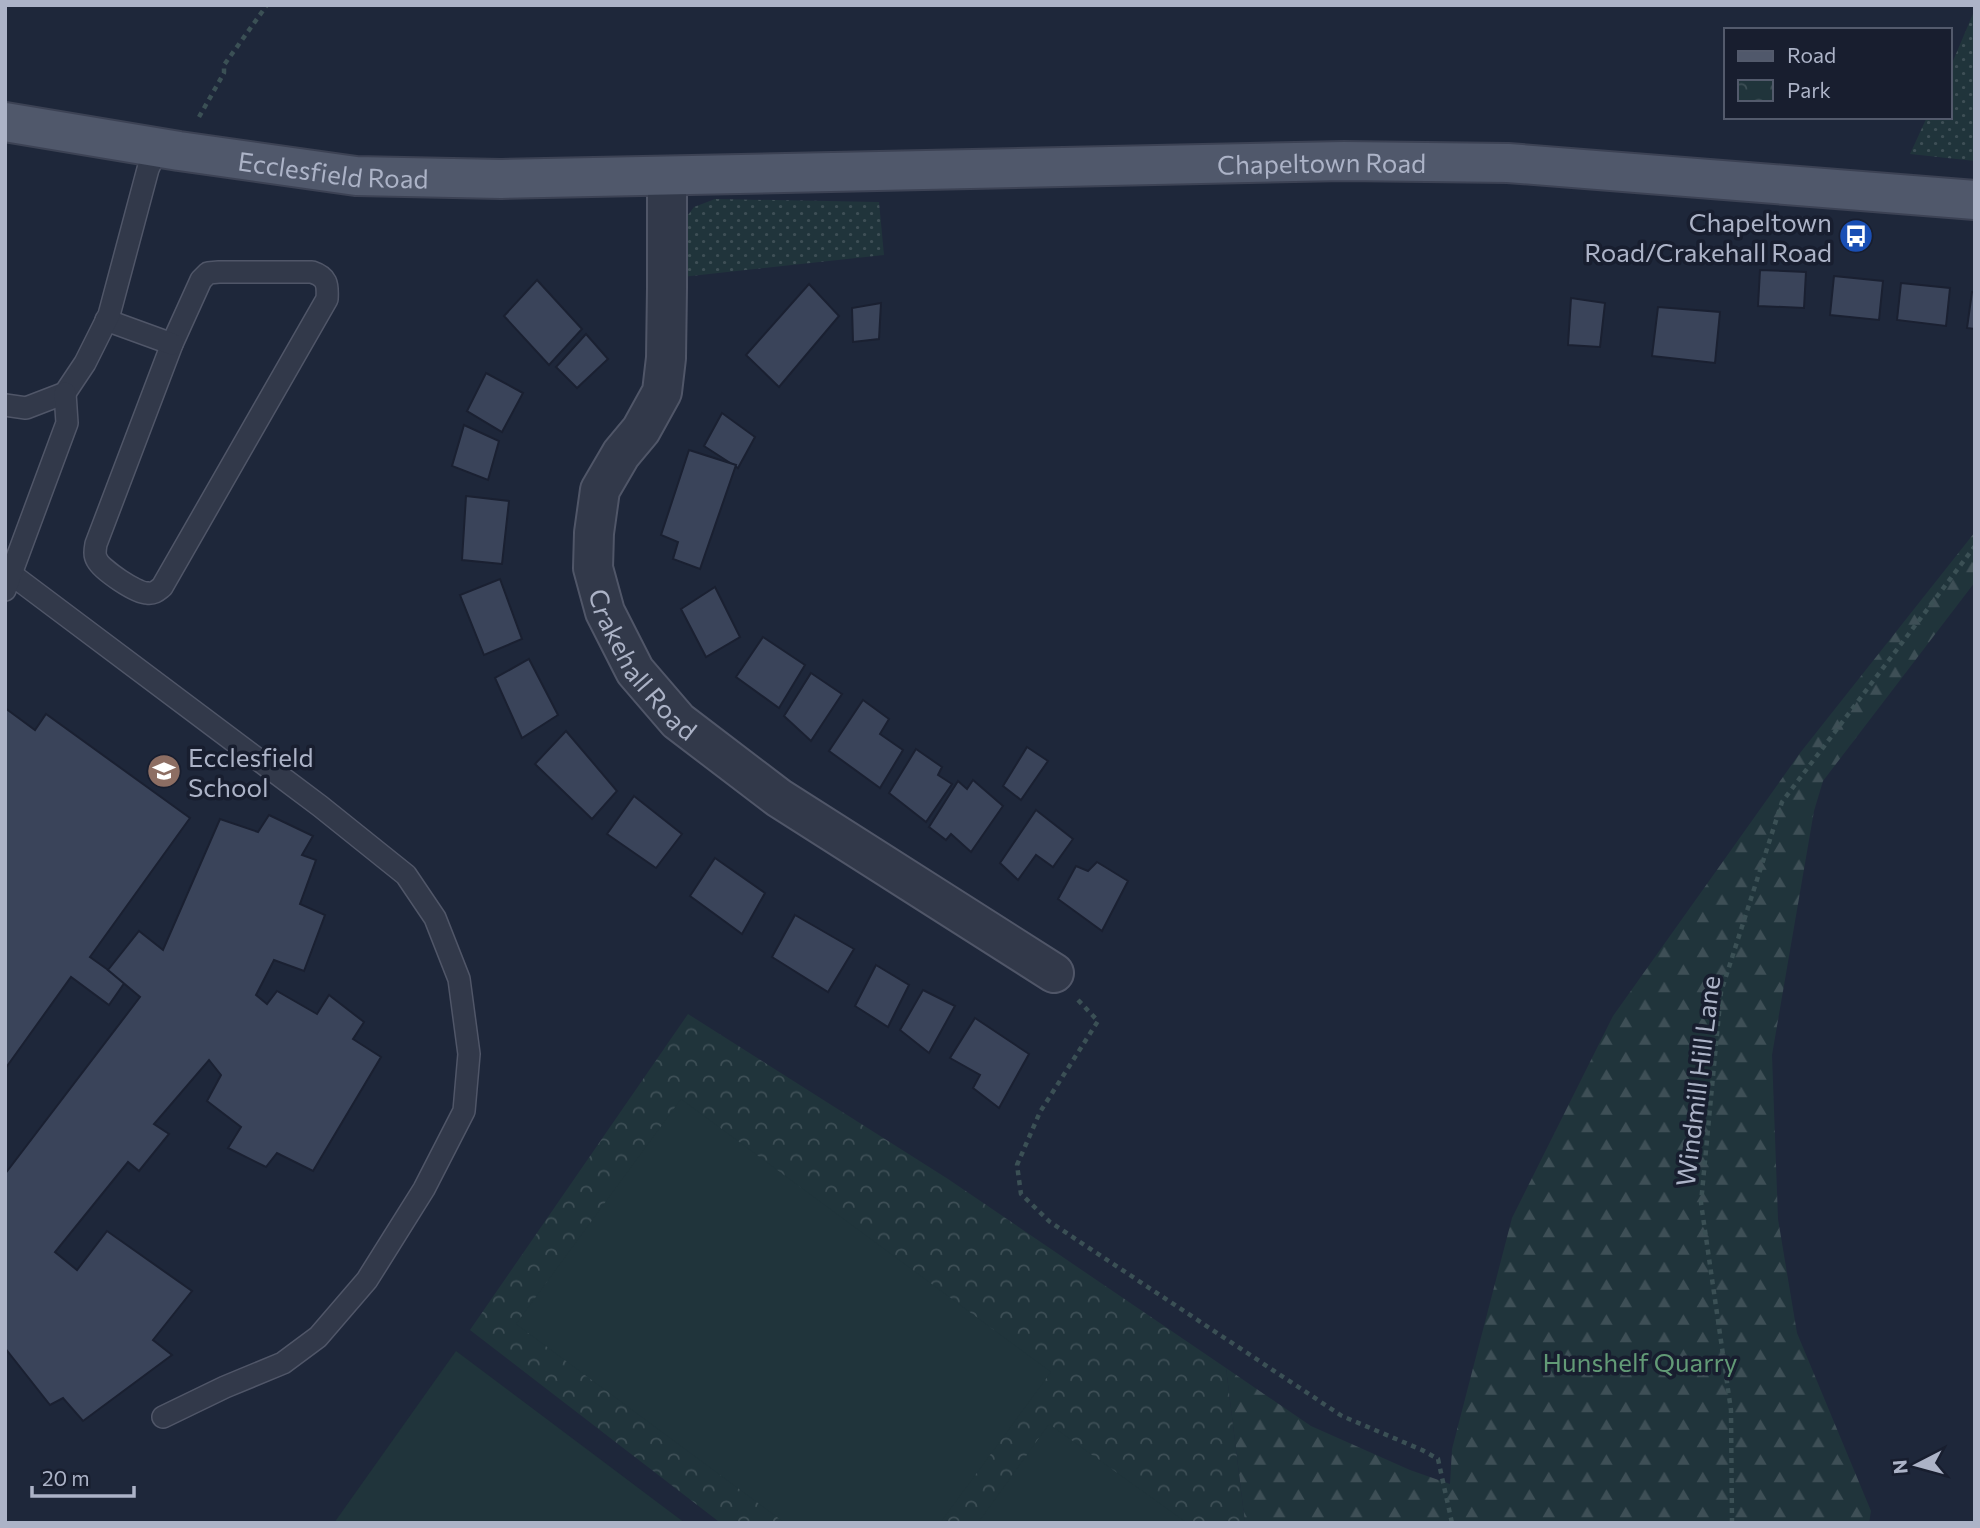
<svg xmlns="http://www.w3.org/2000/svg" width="1980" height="1528" font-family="Commissioner,sans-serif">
<defs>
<pattern id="grass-dots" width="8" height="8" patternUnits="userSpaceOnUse" patternTransform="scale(1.75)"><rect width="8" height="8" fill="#20343b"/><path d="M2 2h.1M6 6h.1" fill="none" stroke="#3e4f56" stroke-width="1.8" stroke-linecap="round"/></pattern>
<pattern id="forest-firs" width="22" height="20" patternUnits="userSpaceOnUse" patternTransform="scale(1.75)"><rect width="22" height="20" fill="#20343b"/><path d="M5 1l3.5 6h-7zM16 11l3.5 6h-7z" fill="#3e4f56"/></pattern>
<pattern id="park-crowns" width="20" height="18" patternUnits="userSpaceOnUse" patternTransform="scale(1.75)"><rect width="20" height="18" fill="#20343b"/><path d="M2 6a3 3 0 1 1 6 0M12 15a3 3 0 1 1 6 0" fill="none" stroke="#3e4f56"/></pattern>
</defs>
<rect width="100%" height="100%" fill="#1e273a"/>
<!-- grass -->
<g fill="url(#grass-dots)">
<polygon points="1975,9 1975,161 1910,154 1927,117 1950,117 1950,68"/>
<polygon points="715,199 879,202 884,255 682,277 679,227 694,207"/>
</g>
<!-- forest -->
<polygon fill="url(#forest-firs)" points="1975,532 1975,582 1823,781 1814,811 1772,1055 1778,1219 1797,1333 1871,1511 1869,1523 1245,1523 1226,1368 1311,1426 1410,1470 1450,1484 1452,1449 1512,1218 1613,1016 1800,753"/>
<!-- park -->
<polygon fill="url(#park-crowns)" points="688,1014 948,1179 1226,1368 1245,1523 718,1523 718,1521 470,1330"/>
<!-- pitch -->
<g fill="#20343b">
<polygon points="681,1099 1051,1372 940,1523 785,1523 516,1324"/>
<polygon points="456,1351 685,1523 334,1523"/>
<polygon points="1049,1424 1187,1523 978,1523"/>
</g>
<!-- building -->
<g fill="#3a445a" stroke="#1a2031" stroke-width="2">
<polygon points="1760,270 1806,272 1804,308 1758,306"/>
<polygon points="1834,276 1883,281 1879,320 1830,315"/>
<polygon points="537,280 582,329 549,365 504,316"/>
<polygon points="1901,283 1950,288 1946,326 1897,320"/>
<polygon points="809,284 839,316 779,387 746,355"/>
<polygon points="1972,292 1975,292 1975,329 1967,328"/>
<polygon points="1571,298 1605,303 1600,347 1568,345"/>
<polygon points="881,303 879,339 853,342 852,308"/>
<polygon points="1658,307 1720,312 1715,363 1652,356"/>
<polygon points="586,334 608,359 577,388 556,367"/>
<polygon points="486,373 523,393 502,432 467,411"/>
<polygon points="722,413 755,437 738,468 704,446"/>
<polygon points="464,425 499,441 488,480 452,466"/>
<polygon points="689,450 736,465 700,569 673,559 678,542 661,535"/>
<polygon points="466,496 509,501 502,564 462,560"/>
<polygon points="500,579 522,639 484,655 460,595"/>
<polygon points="715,587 740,637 706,657 681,609"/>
<polygon points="763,637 805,665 779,708 736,677"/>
<polygon points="529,659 558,715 522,738 495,678"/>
<polygon points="811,673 842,694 811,741 784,716"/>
<polygon points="863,700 889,719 880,734 903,750 880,788 829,751"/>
<polygon points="5,708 35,730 46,714 190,818 90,957 125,982 109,1005 71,977 5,1069"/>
<polygon points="566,731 617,791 592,819 535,764"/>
<polygon points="1027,747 1048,761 1021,800 1003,786"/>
<polygon points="916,749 942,767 938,775 952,784 926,822 889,793"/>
<polygon points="973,780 1003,806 971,852 951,834 946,840 929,827 958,781 967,789"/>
<polygon points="634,796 682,834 656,868 607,834"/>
<polygon points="1036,810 1073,839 1053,867 1036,855 1018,880 1000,863"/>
<polygon points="269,815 313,836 302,855 316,860 300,904 325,915 304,971 274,960 256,995 267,1004 277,991 317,1014 329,995 364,1022 353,1039 381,1057 313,1171 277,1153 266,1167 228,1148 241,1127 207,1101 221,1075 209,1060 154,1124 169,1134 139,1171 128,1162 55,1252 77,1270 107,1231 192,1291 153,1340 172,1355 83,1421 63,1398 50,1405 5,1348 5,1174 140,997 108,970 139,931 163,950 220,819 258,832"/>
<polygon points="715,858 765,893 742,934 690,896"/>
<polygon points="1097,862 1128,881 1102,931 1058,899 1076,866 1088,871"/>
<polygon points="795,915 854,949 828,992 772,957"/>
<polygon points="876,965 909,985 888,1027 855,1006"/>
<polygon points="923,990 955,1006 929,1053 900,1030"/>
<polygon points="975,1018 1029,1054 999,1108 973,1088 980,1075 950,1058"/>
</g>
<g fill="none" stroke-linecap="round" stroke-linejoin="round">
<!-- lane casing -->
<g stroke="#505668" stroke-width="24">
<g id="lane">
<path d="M219,272H312C327,277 328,284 327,299L162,587C157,591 154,594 147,593C136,593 102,570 97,560C94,555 95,550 96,544L172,344L201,280L208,273Z"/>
<polyline points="106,320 172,344"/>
<polyline points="5,405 26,408 65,393 85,363 109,315 148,169 158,146"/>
<polyline points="11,574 320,806 406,875 435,918 459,979 469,1054 464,1111 424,1189 367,1280 318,1337 283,1363 225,1387 163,1417"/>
<polyline points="5,590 67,423 65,393"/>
</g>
</g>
<!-- street casing -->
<g stroke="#505668" stroke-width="42">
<g id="street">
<path id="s1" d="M667,177V288L666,358L662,392L641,430L621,454L600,490L594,533L593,568L605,612L635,671L678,721L779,798L1054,973"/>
</g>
</g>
<!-- primary casing -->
<g stroke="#3c4254" stroke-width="42">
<g id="primary">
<path id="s2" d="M5,122L179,151L356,176L501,179L1344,161L1508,163L1975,200"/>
</g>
</g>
<!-- path -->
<g stroke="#3b5055" stroke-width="4.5" stroke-dasharray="5 5" stroke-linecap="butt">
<polyline points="199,117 224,73 224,65 267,5"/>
<polyline points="1078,1000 1098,1021 1040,1112 1017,1165 1021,1194 1050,1222 1342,1416 1422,1450 1438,1459 1452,1523"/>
<polyline points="1732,1523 1731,1410 1701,1203 1721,992 1782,802 1975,546"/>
</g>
<!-- lane -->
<use href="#lane" stroke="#32394a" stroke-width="21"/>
<!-- street -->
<use href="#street" stroke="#32394a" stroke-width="38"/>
<!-- primary -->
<use href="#primary" stroke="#50586b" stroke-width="38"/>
</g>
<!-- icons -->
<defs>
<g id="bus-disc" transform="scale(1.75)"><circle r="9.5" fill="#1a4fb4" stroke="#181e2f"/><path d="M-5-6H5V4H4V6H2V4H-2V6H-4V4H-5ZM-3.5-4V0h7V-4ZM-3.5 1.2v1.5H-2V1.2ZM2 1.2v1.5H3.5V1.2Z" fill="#fff"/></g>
<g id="school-disc" transform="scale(1.75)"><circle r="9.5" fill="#8d6e63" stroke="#181e2f"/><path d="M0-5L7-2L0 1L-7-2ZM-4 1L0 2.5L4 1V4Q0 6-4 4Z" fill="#fff"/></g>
</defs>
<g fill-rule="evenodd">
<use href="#bus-disc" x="1856" y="236"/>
<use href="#school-disc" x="164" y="771"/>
</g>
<g text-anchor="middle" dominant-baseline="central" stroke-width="7" stroke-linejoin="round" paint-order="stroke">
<!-- street labels -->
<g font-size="26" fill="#acb3c7" stroke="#181e2f">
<text stroke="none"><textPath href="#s2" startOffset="1321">Chapeltown Road</textPath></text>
<text stroke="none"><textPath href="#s2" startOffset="332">Ecclesfield Road</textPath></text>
<text stroke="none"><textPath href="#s1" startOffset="520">Crakehall Road</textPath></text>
<text transform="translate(1697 1081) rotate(-83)">Windmill Hill Lane</text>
</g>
<!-- poi labels -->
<g font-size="26" fill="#acb3c7" stroke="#181e2f" text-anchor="end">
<text x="1832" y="221">Chapeltown<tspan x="1832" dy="30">Road/Crakehall Road</tspan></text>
<text x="188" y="756" text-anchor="start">Ecclesfield<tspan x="188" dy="30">School</tspan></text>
</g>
<!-- park labels -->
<g font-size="26" fill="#629a76" stroke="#181e2f">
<text x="1640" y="1361">Hunshelf Quarry</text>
</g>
</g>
<!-- border -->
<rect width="1980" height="1528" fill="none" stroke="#acb3c7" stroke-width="14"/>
<!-- legend -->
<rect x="1724" y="28" width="228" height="91" fill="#181e2f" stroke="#535a6c" stroke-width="2"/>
<rect x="1738" y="51" width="35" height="10" fill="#50586b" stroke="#535a6c" stroke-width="2"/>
<text x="1787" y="63" font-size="21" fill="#acb3c7">Road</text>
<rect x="1738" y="80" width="35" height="21" fill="url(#park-crowns)" stroke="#535a6c" stroke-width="2"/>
<text x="1787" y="98" font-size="21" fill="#acb3c7">Park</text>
<!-- north arrow -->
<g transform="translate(1917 1465) rotate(264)" stroke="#181e2f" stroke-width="5" paint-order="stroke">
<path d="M0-5L12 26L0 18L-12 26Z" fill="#acb3c7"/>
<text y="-10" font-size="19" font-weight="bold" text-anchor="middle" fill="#acb3c7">N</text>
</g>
<!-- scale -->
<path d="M32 1486v10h102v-10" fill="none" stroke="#acb3c7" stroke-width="3.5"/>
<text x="42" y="1486" font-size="21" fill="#acb3c7" stroke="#181e2f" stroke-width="5" paint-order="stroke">20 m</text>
</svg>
